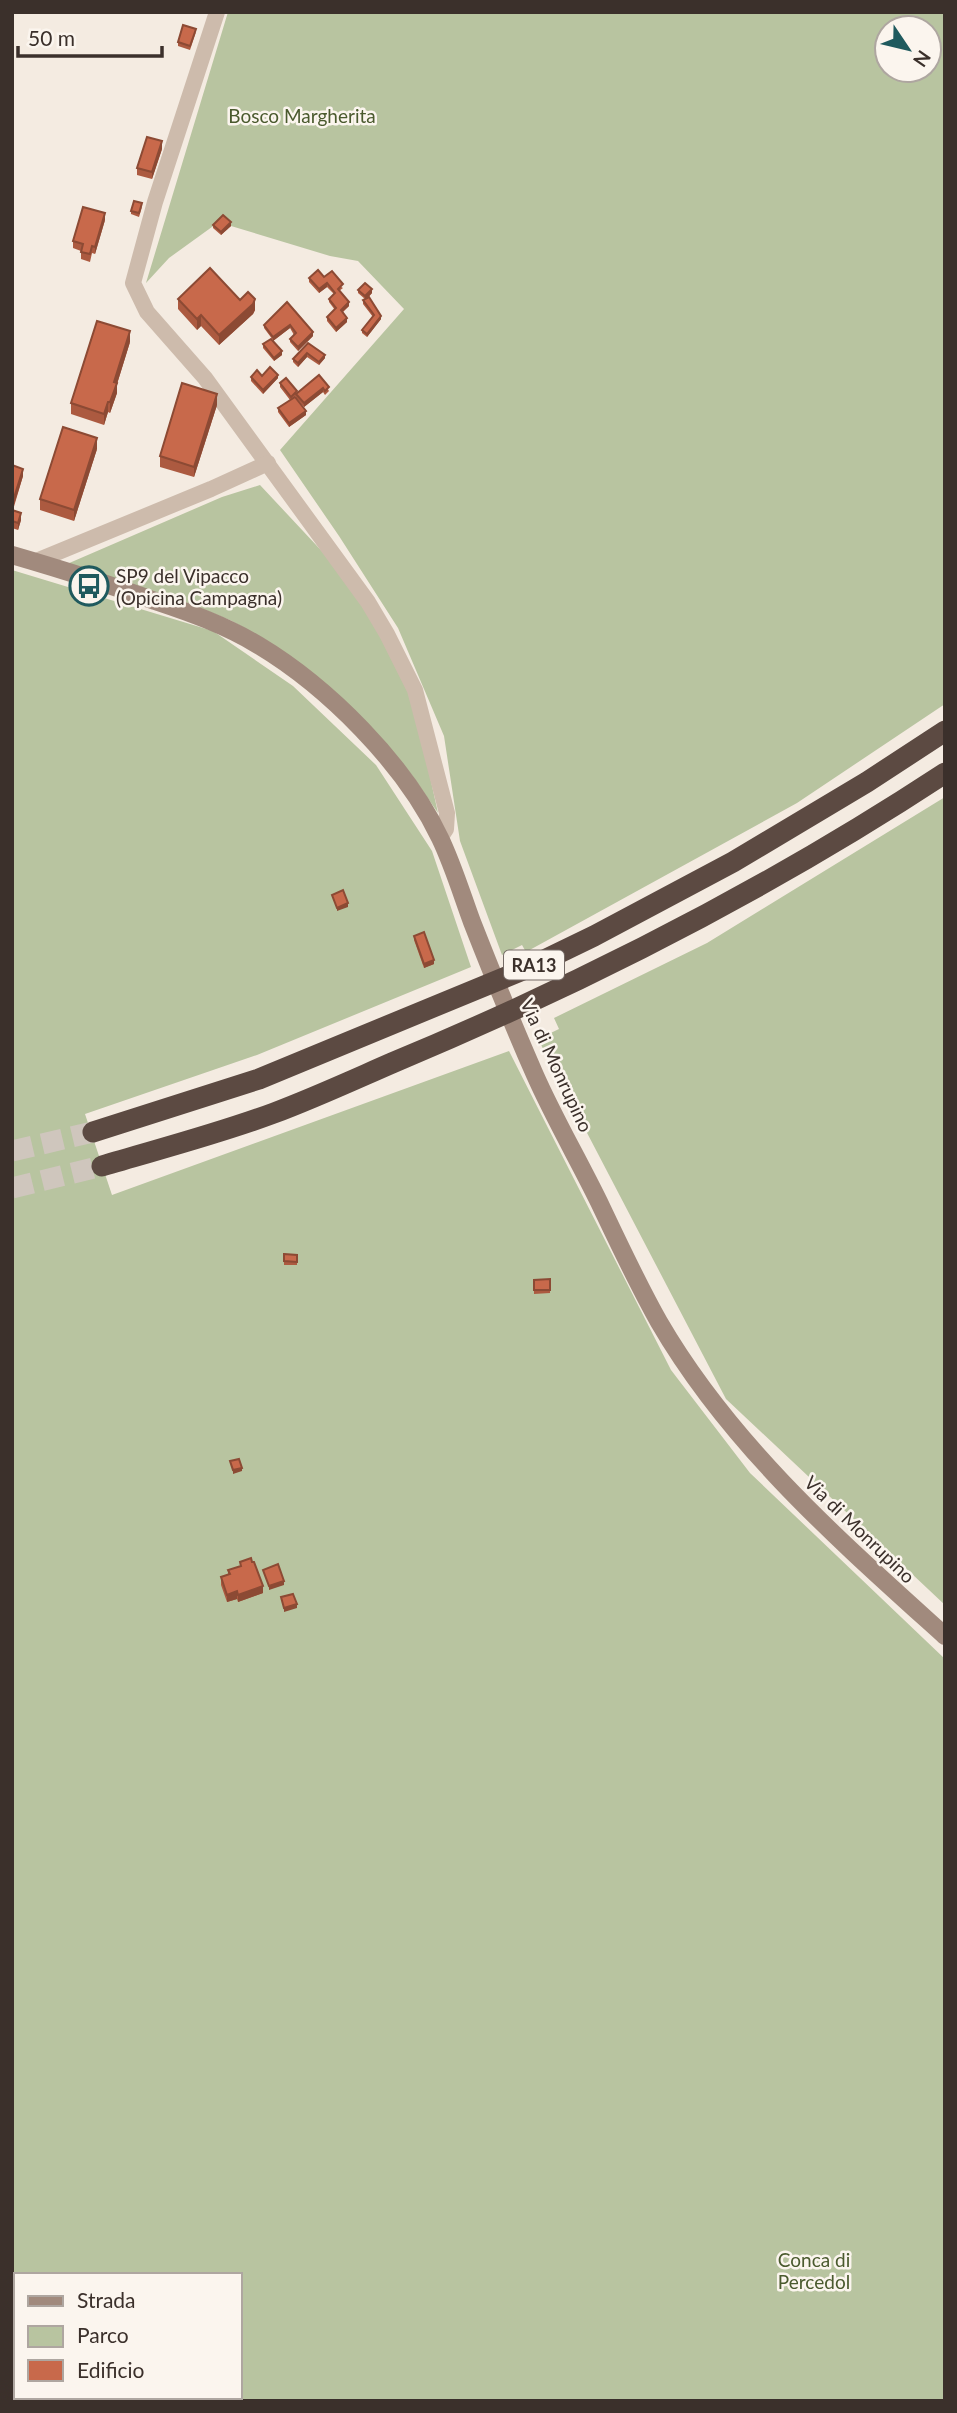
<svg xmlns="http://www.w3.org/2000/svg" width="957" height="2413" font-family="Lato,sans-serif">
<rect width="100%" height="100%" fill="#f4ebe1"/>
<!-- green -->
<g fill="#b8c4a0" fill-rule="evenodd">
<path d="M228,12H945V704L797,803L526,952L522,945L502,955L460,841L444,736L398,628L339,536L280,450L404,309L358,261L330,256L231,226L223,219L169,258L146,283ZM887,28H929V70H887Z"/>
<polygon points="260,485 332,562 363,604 411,690 438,813 412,775 382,741 266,640 232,621 191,604 67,564 222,497"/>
<path d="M12,570L213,631L293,686L376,765L432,851L471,967L257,1055L85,1114L112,1195L509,1051L671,1370L750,1473L945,1659V2401H12ZM16,2275H240V2397H16Z"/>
<polygon points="945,797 945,1605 726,1399 538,1039 559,1029 554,1018 707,943"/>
</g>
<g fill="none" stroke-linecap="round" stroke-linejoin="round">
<!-- motorway-tunnel -->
<g stroke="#cfc6bd" stroke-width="21" stroke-dasharray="21 10" stroke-linecap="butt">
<polyline points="12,1151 93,1132"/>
<polyline points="12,1188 102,1166"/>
</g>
<!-- minor -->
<g stroke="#cdbbac" stroke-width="16">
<polyline points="217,12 155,202 133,283 147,312 205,378 368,602 387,634 415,690 447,813 446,829 440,838"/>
<polyline points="34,562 211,489 268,463"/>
</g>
<!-- secondary -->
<path stroke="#a18a7d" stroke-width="18" d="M12,555C60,569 108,584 155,601C191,613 225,625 258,645C328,687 405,764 440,838C453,865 462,895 472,922C492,973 513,1025 535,1075C554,1118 578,1159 599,1202C618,1242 637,1283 659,1322C731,1446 840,1541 945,1636"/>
<!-- motorway -->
<g stroke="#5c4a42" stroke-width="21">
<polyline points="93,1132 259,1079 530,967 594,936 733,862 867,782 945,731"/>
<path d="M102,1166C159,1149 218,1134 274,1113C314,1098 353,1080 392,1063C584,983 770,888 945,773"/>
</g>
</g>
<!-- wall -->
<g fill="#ac5a40">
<polygon points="196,32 190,50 178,46 178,42"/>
<polygon points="162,149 152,179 137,175 137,168"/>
<polygon points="142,207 139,217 131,214 131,211"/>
<polygon points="105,220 95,254 92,253 90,262 81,259 81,251 73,248 73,241"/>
<polygon points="213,225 231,226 221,235 213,228"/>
<polygon points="324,277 343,288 339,291 349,306 343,312 347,322 336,332 327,321 327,317 335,310 329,302 329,299 334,294 327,287 319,293 309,282 309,278"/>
<polygon points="358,290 372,293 367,299 381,319 367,337 362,333 362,330 373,317 363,304 363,300 365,299 358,293"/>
<polygon points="178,299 240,300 255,310 253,314 219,345 201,326 197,330 178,309"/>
<polygon points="287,302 313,336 298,351 290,342 290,339 294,335 290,328 273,341 282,355 274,361 263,348 263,344 273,340 264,328 264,325"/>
<polygon points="130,342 117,384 117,393 110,413 108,412 104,425 71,414 71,403"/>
<polygon points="308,343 325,358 319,365 307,357 298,367 293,362 293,359"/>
<polygon points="319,375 329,391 325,395 323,392 304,407 296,398 296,396 295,397 306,415 289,427 278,412 278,408 290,400 280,387 280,383 297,393"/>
<polygon points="262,376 278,378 263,394 251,381 251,377"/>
<polygon points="217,405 194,477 160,467 160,456"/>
<polygon points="97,449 74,521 40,510 40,499"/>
<polygon points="12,465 23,476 13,510 21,520 18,530 12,528"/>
<polygon points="414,936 434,964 424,968 414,940"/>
<polygon points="284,1254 297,1255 297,1265 284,1265"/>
<polygon points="550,1279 550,1293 534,1294 534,1280"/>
<polygon points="240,1562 263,1593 238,1602 237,1599 227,1602 221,1585 221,1577 228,1575 228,1570 240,1566"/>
</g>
<!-- shaded-wall -->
<g fill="#8c4a34">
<polygon points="162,141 162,149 152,179 152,172"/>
<polygon points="105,213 105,220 95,254 95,247"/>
<polygon points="231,222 231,226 221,235 221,232"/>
<polygon points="327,283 327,287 319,293 319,289"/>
<polygon points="372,289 372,293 365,300 365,296"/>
<polygon points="255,299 255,310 253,314 219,345 219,335"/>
<polygon points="349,302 349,306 341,313 341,310"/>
<polygon points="201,315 201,326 197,330 197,319"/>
<polygon points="381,316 381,319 367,337 367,334"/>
<polygon points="347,318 347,322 336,332 336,328"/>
<polygon points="290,325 290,328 273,341 273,337"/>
<polygon points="130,331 130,342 117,384 117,393 110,413 110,402 114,382"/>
<polygon points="313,332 313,336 298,351 298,347"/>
<polygon points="282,351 282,355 274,361 274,358"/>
<polygon points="307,353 307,357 298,367 298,363"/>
<polygon points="325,355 325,358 319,365 319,362"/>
<polygon points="278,375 278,378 263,394 263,390"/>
<polygon points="323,388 323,392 304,407 304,403"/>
<polygon points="217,394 217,405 194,477 194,467"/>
<polygon points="108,402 108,412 104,425 104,414"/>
<polygon points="306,411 306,415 289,427 289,423"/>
<polygon points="97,438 97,449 74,521 74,510"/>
<polygon points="23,469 23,476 12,511 12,504"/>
<polygon points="21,513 21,520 18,530 18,523"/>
<polygon points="348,903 348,907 337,911 337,908"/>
<polygon points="434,960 434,964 424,968 424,964"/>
<polygon points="242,1468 242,1471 233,1474 233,1470"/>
<polygon points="284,1581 284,1585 269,1590 269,1586"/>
<polygon points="263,1586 263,1593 238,1602 238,1595"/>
<polygon points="237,1591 237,1599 227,1602 227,1595"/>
<polygon points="297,1604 297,1608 284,1612 284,1608"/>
</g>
<!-- building -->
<g fill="#c8694b" stroke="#8c4a34" stroke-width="2">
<polygon points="183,25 196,29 190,46 178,42"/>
<polygon points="147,137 162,141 152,172 137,168"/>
<polygon points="134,201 142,203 139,213 131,211"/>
<polygon points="83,207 105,213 95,247 92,246 90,254 81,252 83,244 73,241"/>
<polygon points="223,215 231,222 221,232 213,225"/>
<polygon points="210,268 240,300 248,292 255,299 253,304 219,335 201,315 197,319 178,299"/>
<polygon points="318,270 324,277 332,271 343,284 338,289 349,302 341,310 347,318 336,328 327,317 336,308 329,299 335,293 327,283 319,289 309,278"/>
<polygon points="365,283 372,289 365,296 358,290"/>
<polygon points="369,297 381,316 367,334 362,330 374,315 363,300"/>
<polygon points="287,302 313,332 298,347 290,339 296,333 290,325 273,337 264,325"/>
<polygon points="97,321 130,331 114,382 117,383 110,402 108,402 104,414 71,403"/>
<polygon points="271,339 282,351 274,358 263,344"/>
<polygon points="308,343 325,355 319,362 307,353 298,363 293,359"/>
<polygon points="270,367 278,375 263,390 251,377 257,370 262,376"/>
<polygon points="319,375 329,387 325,391 323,388 304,403 296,394"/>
<polygon points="286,378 297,391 291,397 280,383"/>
<polygon points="182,383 217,394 194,467 160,456"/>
<polygon points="295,397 306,411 289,423 278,408"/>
<polygon points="63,427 97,438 74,510 40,499"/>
<polygon points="12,465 23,469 12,504"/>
<polygon points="12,510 21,513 18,523 12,521"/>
<polygon points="343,890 348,903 337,908 332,895"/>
<polygon points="424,932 434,960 424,964 414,936"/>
<polygon points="284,1254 297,1255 297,1262 284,1261"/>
<polygon points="550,1279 550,1290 534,1290 534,1280"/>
<polygon points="239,1459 242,1468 233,1470 230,1461"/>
<polygon points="251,1558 252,1562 254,1562 263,1586 238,1595 237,1591 227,1595 221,1577 230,1574 228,1570 241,1566 240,1562"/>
<polygon points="278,1564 284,1581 269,1586 263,1570"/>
<polygon points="293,1594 297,1604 284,1608 281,1597"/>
</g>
<!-- icons -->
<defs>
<g id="bus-ring" transform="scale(2.0125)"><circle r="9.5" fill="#fbf5ee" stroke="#1f5a5e" stroke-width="1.5"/><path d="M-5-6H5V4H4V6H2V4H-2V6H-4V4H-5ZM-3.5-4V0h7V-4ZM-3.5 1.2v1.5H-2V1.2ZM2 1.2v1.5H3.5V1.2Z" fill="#1f5a5e"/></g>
</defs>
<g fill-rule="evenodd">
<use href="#bus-ring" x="89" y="586"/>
</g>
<g text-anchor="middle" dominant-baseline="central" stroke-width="5" stroke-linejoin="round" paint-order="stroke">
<!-- shield labels -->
<rect fill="#fbf5ee" stroke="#756b66" stroke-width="2" x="504" y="950.5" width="60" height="29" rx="5"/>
<g font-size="18" font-weight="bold" fill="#3b302b">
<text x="534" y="965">RA13</text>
</g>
<!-- park labels -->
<g font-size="19" fill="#4a5a2e" stroke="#fbf5ee">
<text x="302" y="115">Bosco Margherita</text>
<text x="814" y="2259">Conca di<tspan x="814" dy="22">Percedol</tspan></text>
</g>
<!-- poi labels -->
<g font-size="19" fill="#3b302b" stroke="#fbf5ee" text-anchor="start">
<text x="116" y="575">SP9 del Vipacco<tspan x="116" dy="22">(Opicina Campagna)</tspan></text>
</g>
<!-- street labels -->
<g font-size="19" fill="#3b302b" stroke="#fbf5ee">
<text transform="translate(557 1065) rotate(65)">Via di Monrupino</text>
<text transform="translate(860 1529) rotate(44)">Via di Monrupino</text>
</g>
</g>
<!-- border -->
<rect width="957" height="2413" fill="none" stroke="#3b302b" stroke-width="28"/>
<!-- legend -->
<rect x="14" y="2273" width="228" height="126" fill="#fbf5ee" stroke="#aea6a0" stroke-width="2"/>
<rect x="28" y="2296" width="35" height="10" fill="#a18a7d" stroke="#aea6a0" stroke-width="2"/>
<text x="77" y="2308" font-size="21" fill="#3b302b">Strada</text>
<rect x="28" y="2326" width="35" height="21" fill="#b8c4a0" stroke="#aea6a0" stroke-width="2"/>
<text x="77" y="2343" font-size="21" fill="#3b302b">Parco</text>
<rect x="28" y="2360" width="35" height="21" fill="#c8694b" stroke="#aea6a0" stroke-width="2"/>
<text x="77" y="2378" font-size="21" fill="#3b302b">Edificio</text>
<!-- north arrow -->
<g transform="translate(908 49) rotate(125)"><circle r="33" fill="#fbf5ee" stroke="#aea6a0" stroke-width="2"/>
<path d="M0-5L12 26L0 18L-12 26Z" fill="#1f5a5e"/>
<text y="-10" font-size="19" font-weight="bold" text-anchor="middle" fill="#3b302b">N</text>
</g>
<!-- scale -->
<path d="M18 46v10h144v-10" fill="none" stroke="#3b302b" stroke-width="3.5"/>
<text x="28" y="46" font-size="21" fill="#3b302b" stroke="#fbf5ee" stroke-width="5" paint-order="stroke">50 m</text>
</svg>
